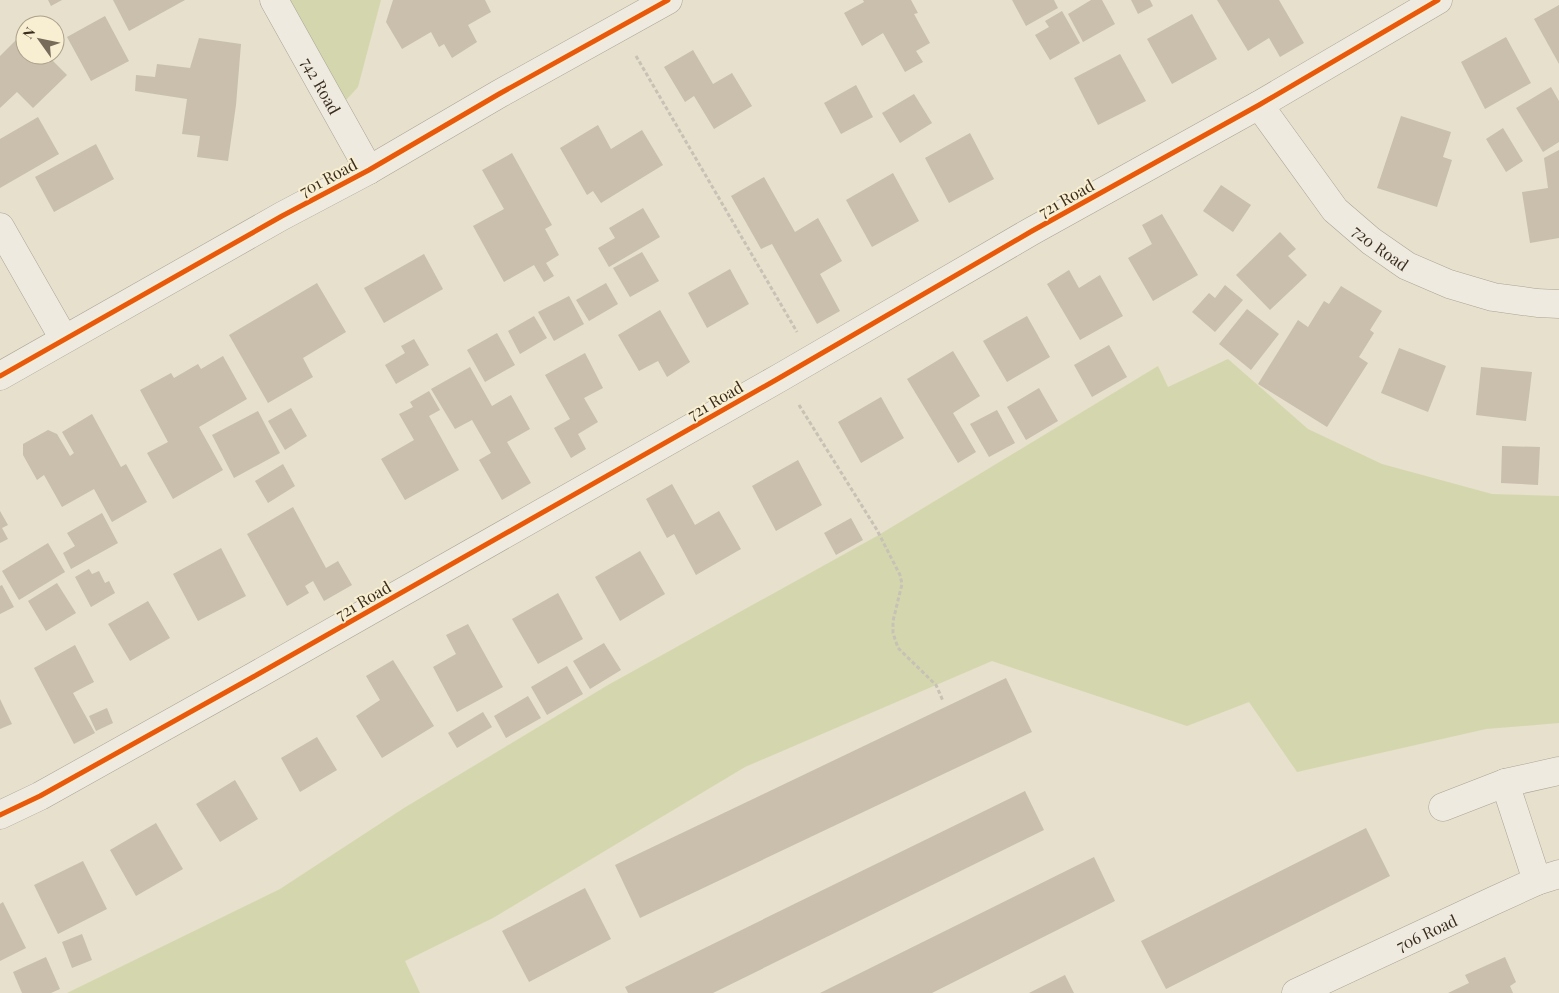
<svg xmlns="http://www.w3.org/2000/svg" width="1559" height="993" font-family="'Playfair Display',serif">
<rect width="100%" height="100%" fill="#e6e0cc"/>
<!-- green -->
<g fill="#d4d7ae">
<polygon points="273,0 381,0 358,87 336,111"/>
<polygon points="1228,359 1308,429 1382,464 1492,494 1559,496 1559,723 1486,729 1297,772 1249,702 1187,726 992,661 745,767 493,918 405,961 420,993 67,993 280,889 404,808 608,685 877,536 1158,366 1168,387"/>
</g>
<!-- building -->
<g fill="#cabead">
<polygon points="48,0 62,0 51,6"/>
<polygon points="113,0 185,0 129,31"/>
<polygon points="393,0 485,0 491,12 468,25 477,42 452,58 444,44 439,47 431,32 402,49 386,22"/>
<polygon points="863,0 911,0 918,13 914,14 930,43 916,51 923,62 905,72 883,33 862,46 844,13 864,2"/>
<polygon points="1012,0 1054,0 1058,8 1026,26"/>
<polygon points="1091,0 1102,0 1115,24 1083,42 1068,14"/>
<polygon points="1131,0 1150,0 1153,6 1138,14"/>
<polygon points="1217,0 1279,0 1304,43 1280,57 1269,38 1248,51"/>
<polygon points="1559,5 1559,64 1534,19"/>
<polygon points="1062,11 1080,43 1050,60 1035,35 1049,27 1045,21"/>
<polygon points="1192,14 1217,59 1172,84 1147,39"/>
<polygon points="105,16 129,61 91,81 67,37"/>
<polygon points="25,31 25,55 56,55 51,59 67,75 33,108 17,92 0,108 0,56"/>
<polygon points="1506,37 1531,83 1485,109 1461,62"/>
<polygon points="199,38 241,44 236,105 228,161 197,157 200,136 182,134 187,99 135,91 136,75 155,77 157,64 190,68"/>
<polygon points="693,50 713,84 732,73 752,106 714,129 694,96 685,102 664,67"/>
<polygon points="1120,54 1146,101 1098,125 1074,78"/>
<polygon points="856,85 873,117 841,134 824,103"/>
<polygon points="1551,87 1559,101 1559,142 1543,152 1516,108"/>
<polygon points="914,94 932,123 900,143 882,113"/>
<polygon points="1401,116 1451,132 1443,157 1452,160 1437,207 1377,188"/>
<polygon points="38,117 59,154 0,188 0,139"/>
<polygon points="598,125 611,149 642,130 663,165 601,203 593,191 587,195 560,148"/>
<polygon points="1503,128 1523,161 1506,172 1486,139"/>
<polygon points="970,133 994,179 949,203 925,158"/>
<polygon points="96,144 114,179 54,212 35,177"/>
<polygon points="1559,150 1559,238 1530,243 1522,192 1548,188 1544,158"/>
<polygon points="512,153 552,225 545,229 559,255 546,263 554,276 544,282 534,265 504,282 473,226 504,209 482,170"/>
<polygon points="893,173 919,221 872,247 846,200"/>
<polygon points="764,177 795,232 818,218 842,261 820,274 840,311 817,324 772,244 761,249 731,196"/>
<polygon points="1221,185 1251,205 1233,232 1203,211"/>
<polygon points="643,208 660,237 609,267 598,248 615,238 609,228"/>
<polygon points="1162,214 1198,275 1153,301 1128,258 1152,244 1142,225"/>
<polygon points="1280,232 1296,249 1288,256 1307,275 1270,310 1236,275"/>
<polygon points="642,252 659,281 630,297 613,268"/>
<polygon points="424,254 443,289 384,323 364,288"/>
<polygon points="730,269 749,304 707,328 688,293"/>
<polygon points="1069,270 1079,288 1100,275 1123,316 1080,340 1047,284"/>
<polygon points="317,283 346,332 303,358 313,377 268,403 229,335"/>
<polygon points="606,283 618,304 589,321 576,300"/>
<polygon points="1225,285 1243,300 1215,332 1192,312 1209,293 1215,298"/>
<polygon points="1341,286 1382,311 1370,330 1374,333 1359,357 1368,363 1327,427 1258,384 1298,320 1308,327 1324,301 1329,304"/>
<polygon points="569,296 584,324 554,341 538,312"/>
<polygon points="1247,309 1279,334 1251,370 1219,344"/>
<polygon points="660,310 690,362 667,377 658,361 639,371 618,335"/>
<polygon points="534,316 547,338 520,354 508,331"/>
<polygon points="1027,316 1050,357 1007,382 983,341"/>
<polygon points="497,333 515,365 485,382 467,350"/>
<polygon points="414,339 429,365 396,384 385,365 405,353 401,346"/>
<polygon points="1109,345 1127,377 1092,397 1074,365"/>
<polygon points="1399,348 1446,366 1428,412 1381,393"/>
<polygon points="953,351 980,396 953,413 976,452 958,463 907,379"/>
<polygon points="585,353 603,388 584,398 598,422 578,434 586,449 571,458 554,428 570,419 545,375"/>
<polygon points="223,356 247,399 199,427 223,470 173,499 147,453 168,442 140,390 171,373 174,378 198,364 201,369"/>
<polygon points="470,367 492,406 511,395 530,429 507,442 531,483 502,500 479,460 491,453 472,420 455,429 431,389"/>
<polygon points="1481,367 1532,372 1526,421 1476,415"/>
<polygon points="1039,388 1058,421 1026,440 1007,407"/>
<polygon points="429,391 440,410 429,416 459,470 405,500 381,459 414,440 399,414 413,407 410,402"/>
<polygon points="881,397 904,438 861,463 838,422"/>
<polygon points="291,408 307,436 285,450 268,421"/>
<polygon points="997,410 1015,443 989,457 970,424"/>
<polygon points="258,411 280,453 234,478 212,435"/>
<polygon points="92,414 121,467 126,464 147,502 112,522 94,489 62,507 44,475 37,480 23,455 23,444 48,430 57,434 70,456 74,453 62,432"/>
<polygon points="1502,446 1540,447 1538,485 1501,483"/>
<polygon points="798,460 822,505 776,531 752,486"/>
<polygon points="283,464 295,486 268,503 255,481"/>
<polygon points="672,484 695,525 719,511 741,549 696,575 674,534 667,538 646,499"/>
<polygon points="293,507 326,568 338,561 352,585 324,601 313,581 305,586 309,593 287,606 247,534"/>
<polygon points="0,511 8,525 2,528 8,539 0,543"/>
<polygon points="102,513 118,543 71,569 63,553 75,546 67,533"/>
<polygon points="851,518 863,540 836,555 824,533"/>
<polygon points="48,543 65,572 19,600 2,571"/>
<polygon points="221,548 246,596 198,621 173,574"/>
<polygon points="640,551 665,594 620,621 595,577"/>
<polygon points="89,569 92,574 99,571 105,583 109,581 115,593 91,607 75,577"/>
<polygon points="57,583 76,613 46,631 28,601"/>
<polygon points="2,585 14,607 0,614 0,586"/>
<polygon points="558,593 583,639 538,664 512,619"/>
<polygon points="148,601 170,638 130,661 108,624"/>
<polygon points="468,624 503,687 457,712 433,667 456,654 446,635"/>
<polygon points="604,643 621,670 590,689 573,661"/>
<polygon points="75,645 94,682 73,693 95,733 74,744 34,668"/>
<polygon points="393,660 434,726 382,758 356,716 380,700 366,676"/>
<polygon points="567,666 583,694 547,715 531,687"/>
<polygon points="1006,678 1032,732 640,918 615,865"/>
<polygon points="528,696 541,718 506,738 494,716"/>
<polygon points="0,699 12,724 0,729"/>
<polygon points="107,708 113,723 96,731 89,716"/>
<polygon points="483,712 492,727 457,748 448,733"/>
<polygon points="317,737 337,770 300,792 281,758"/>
<polygon points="235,780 258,819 220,842 196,804"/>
<polygon points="1025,791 1044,830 713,993 628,993 625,987"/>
<polygon points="156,823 183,869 136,896 110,850"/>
<polygon points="1366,828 1390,876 1166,989 1141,941"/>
<polygon points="1094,857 1115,901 932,993 820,993"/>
<polygon points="83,861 107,909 58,934 34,885"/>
<polygon points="585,888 611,939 529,982 502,931"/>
<polygon points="3,902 26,948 0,961 0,904"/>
<polygon points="82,934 92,960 72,968 62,942"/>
<polygon points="46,957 60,989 51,993 22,993 13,972"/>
<polygon points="1505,957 1516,982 1510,986 1513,993 1448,993 1469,983 1465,975"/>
<polygon points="1065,975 1074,993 1029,993"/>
</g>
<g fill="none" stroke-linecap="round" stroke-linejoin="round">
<!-- minor casing -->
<g stroke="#aba496" stroke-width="29">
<g id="minor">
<path id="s1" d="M274,0L369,170"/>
<path id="s2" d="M1259,105L1335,210L1371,241L1407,266L1449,284L1493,297L1537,303L1559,304"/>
<polyline points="0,227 64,339"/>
<polyline points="0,376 282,216 369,170 499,94 668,0"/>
<polyline points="1505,783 1537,881"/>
<polyline points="1443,807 1505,783 1559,771"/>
<polyline points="0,815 40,796 253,677 781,377 1032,231 1259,105 1438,0"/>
<path id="s3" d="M1296,993L1493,901L1537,881L1559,874"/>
</g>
</g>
<!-- path -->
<g stroke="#c7c1b6" stroke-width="3" stroke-dasharray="4 2.5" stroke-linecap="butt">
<polyline points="636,56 797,332"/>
<polyline points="799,405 877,530 900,575 902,584 893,621 893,633 898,648 936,685 943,701"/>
</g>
<!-- minor -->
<use href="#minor" stroke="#eeeadf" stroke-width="28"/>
<!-- cycleway casing -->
<g stroke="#f8efd2" stroke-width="8">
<g id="cycleway">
<polyline points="0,376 282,216 369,170 499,94 668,0"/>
<polyline points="0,815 40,796 253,677 781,377 1032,231 1259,105 1438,0"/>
</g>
</g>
<!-- cycleway -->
<use href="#cycleway" stroke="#e8590c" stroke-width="5"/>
</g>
<g text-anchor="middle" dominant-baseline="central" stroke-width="4" stroke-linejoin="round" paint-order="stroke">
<!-- street labels -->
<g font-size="16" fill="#3b2d1d" stroke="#f8efd2">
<text stroke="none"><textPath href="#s1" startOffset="98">742 Road</textPath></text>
<text transform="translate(328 177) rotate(-28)">701 Road</text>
<text transform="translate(1066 198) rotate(-29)">721 Road</text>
<text stroke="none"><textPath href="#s2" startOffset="189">720 Road</textPath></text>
<text transform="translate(715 400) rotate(-30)">721 Road</text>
<text transform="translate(363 600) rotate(-30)">721 Road</text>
<text stroke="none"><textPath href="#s3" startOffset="144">706 Road</textPath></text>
</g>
</g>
<!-- north arrow -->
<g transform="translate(40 40) rotate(303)"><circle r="24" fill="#f8efd2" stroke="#aca18a"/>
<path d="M0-4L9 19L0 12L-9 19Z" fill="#776c5a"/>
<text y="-8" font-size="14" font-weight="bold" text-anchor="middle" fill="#3b2d1d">N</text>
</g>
</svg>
